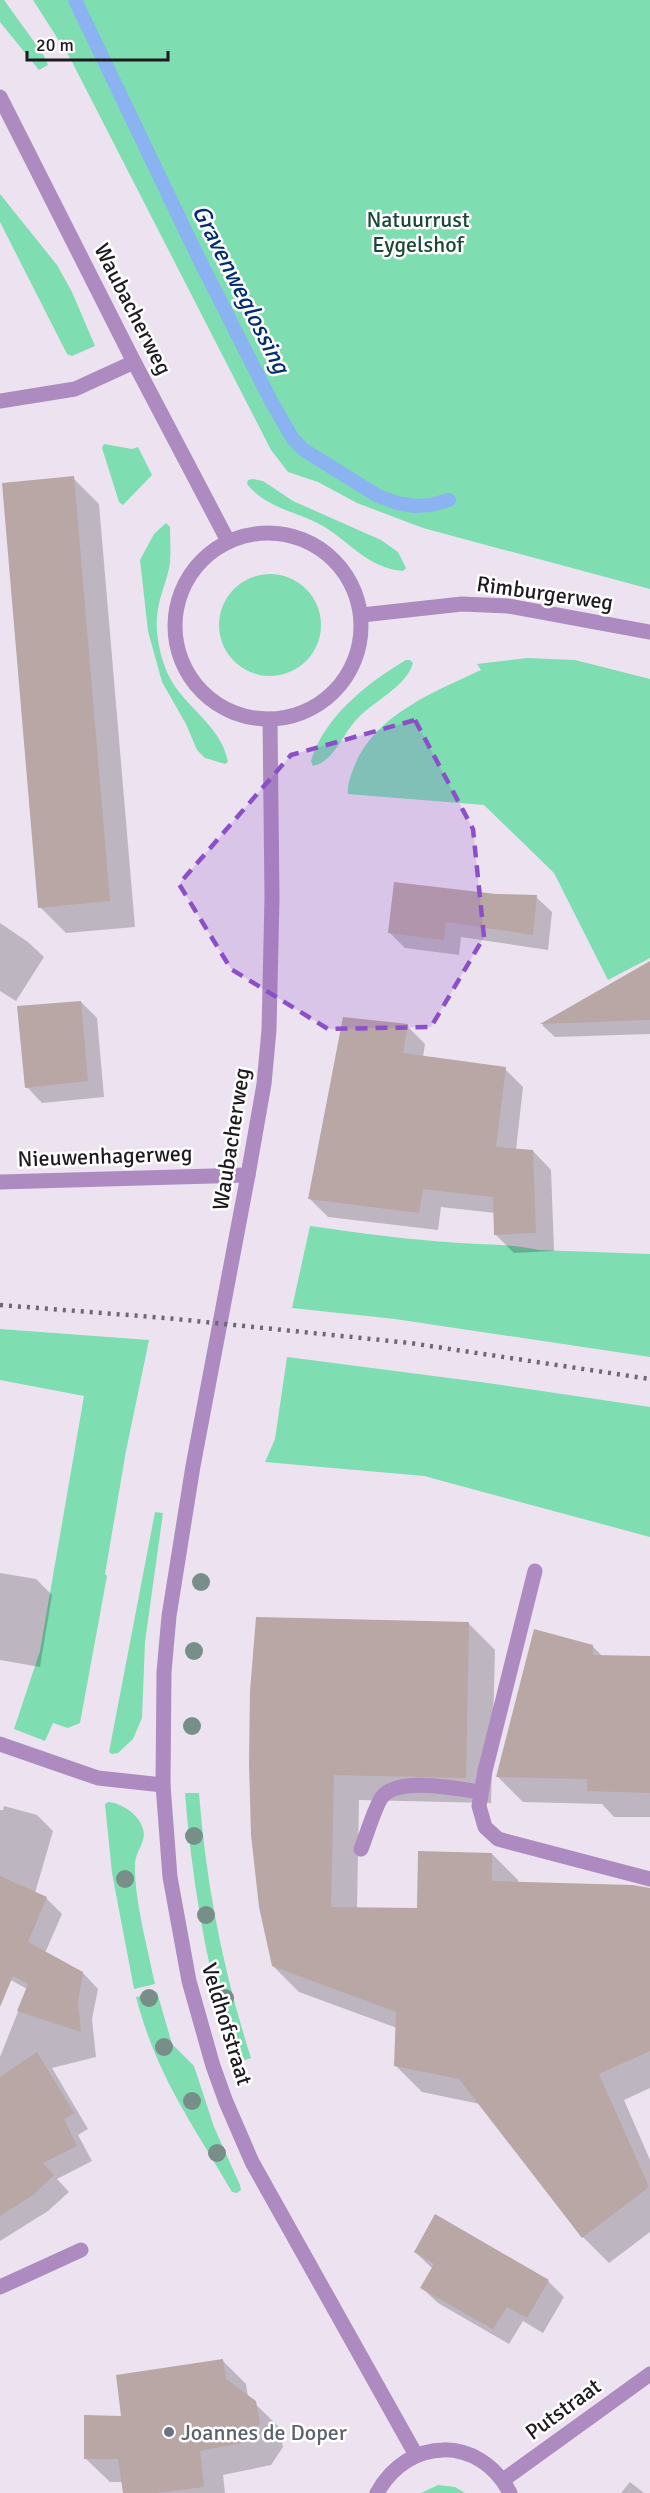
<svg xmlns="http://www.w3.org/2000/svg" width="650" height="2493" font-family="Signika,sans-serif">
<rect width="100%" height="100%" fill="#ede3f0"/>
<!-- green -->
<g fill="#7fddb2">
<polygon points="0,0 4,0 43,54 48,65 39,70 0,22"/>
<polygon points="33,0 650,0 650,589 423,528 357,503 318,482 288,472 271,450 70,58"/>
<polygon points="0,194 57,265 72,292 95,346 72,356 67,354 0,222"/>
<polygon points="104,444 132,449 138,447 152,475 123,505 119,502 102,448"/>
<path d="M253,479L263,481L293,501L381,540L398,552L406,568L403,571C368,568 351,543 323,526C297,511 267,509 247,484L248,480Z"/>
<path d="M166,523L170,527C170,539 171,551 170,563C168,577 162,590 159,604C154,624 158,648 165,667C178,705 221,722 228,762L225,764L205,758L197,750L186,724L162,682L148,631L140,560L154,534Z"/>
<circle cx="270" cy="625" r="51"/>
<path d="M527,658L575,660L650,679V958L608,980L554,873L484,805L348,794C347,785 351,775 354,767C374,715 434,692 481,670L477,664Z"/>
<path d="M406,660H410L413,663C406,687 375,700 357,719C343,733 334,762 313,766L311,761C324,717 367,683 406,660Z"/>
<path d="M310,1226C360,1233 410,1240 461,1243C487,1245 514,1244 539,1250L650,1254V1357L395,1319L292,1308Z"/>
<polygon points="0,1329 149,1340 126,1451 105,1574 107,1576 80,1723 68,1728 53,1723 45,1741 14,1729 40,1651 84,1396 0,1380"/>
<polygon points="287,1357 488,1383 650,1407 650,1537 424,1476 265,1462 275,1439"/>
<polygon points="155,1512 163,1513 145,1642 142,1718 133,1739 118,1753 112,1754 109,1752"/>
<path d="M185,1793H199C206,1885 223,1970 251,2058L242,2061L233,2056C207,1970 192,1883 185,1793Z"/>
<path d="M108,1802C121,1803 139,1814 143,1829C147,1841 135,1852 135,1865C134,1898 148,1950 155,1984L134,1989L112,1873L105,1804Z"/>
<path d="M157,1992L172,2044L194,2066L214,2127L240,2185L241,2190L237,2193L232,2192C192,2123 157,2077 136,1997Z"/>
<polygon points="438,2485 455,2487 465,2493 421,2493"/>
</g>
<!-- shadow -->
<g fill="#0003">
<polygon points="73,478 99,504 135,927 66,933 40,907"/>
<polygon points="495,895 536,897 552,912 548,950 461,937 459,955 405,948 389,932"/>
<polygon points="0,923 28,942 44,957 16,1001 0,991"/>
<polygon points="650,963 650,1034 555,1037 542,1025"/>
<polygon points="81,1002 97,1018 104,1097 42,1103 27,1087"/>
<polygon points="407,1026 425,1044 423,1057 505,1069 523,1087 516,1150 533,1151 551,1170 554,1251 514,1253 495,1234 495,1213 441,1207 438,1230 328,1217 310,1199"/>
<polygon points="0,1573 36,1579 52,1595 40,1667 0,1660"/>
<polygon points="469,1624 495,1650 491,1803 359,1800 357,1909 418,1910 492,1854 518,1880 518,1883 650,1889 650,2088 624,2100 650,2160 650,2232 609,2263 583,2237 480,2104 422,2092 396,2066 397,2028 299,1992 273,1966 253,1835"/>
<polygon points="592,1646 619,1672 650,1720 650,1817 614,1817 602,1804 523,1802 497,1776"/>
<polygon points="4,1806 37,1815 53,1831 35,1893 46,1898 62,1914 45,1953 83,1973 98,1989 92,2019 96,2057 52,2068 88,2129 78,2135 92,2161 57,2179 69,2192 48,2211 0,2241 0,2057 27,1989 0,1974 0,1810 3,1810"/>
<polygon points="415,2252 548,2281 564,2297 543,2333 523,2321 509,2344 438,2303 422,2288 433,2269"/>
<polygon points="223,2361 246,2384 248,2397 279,2427 283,2447 271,2465 223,2475 225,2493 124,2493 122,2482 110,2482 86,2459 123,2418"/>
<polygon points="630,2482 644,2493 621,2493"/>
</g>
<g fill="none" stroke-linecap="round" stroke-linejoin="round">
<!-- stream -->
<polyline stroke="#8bb2f1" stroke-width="14" points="75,0 199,259 271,401 293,439 304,450 378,496 397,503 415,506 431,505 449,500"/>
</g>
<!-- building -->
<g fill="#b9a7a5">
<polygon points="74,476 110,901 38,908 2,483"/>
<polygon points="394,882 496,894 537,895 533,935 446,922 444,940 388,933"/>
<polygon points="650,961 650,1020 540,1024"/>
<polygon points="81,1001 88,1081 25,1088 17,1006"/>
<polygon points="343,1017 408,1024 403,1053 506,1067 496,1147 533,1150 536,1233 494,1235 493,1197 423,1189 419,1213 308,1199"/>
<polygon points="256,1617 469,1622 466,1778 334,1775 331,1907 417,1908 418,1851 492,1853 492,1881 633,1885 650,1888 650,2051 599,2074 649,2187 582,2238 459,2079 394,2066 396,2012 272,1966 259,1907 251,1835 249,1763 250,1691"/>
<polygon points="534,1629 593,1645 593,1655 650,1656 650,1793 587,1791 587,1779 496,1777"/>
<polygon points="0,1876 47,1897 28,1942 83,1972 78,2002 81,2032 17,2011 28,1984 13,1976 0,2007"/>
<polygon points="37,2052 74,2113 64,2119 77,2146 43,2163 54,2175 33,2195 0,2216 0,2077"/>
<polygon points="435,2214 549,2280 527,2318 507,2307 493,2329 420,2288 434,2264 414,2252"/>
<polygon points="223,2359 226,2379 256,2401 260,2423 248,2442 200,2451 204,2487 156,2493 123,2493 118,2459 84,2459 84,2415 121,2416 116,2375"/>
</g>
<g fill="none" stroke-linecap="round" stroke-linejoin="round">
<!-- service -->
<g stroke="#ad8bc0" stroke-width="15">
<polyline points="535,1571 485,1771 479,1806 485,1827 498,1839 650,1879"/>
<polyline points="0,1744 98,1778 163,1785"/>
<path d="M361,1849C366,1837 375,1806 382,1797C399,1776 457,1789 481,1792"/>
</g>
<!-- minor -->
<g stroke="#ad8bc0" stroke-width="15">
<polyline points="0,401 75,389 134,362"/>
<polyline points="0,1182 248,1175"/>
<polyline points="0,2287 81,2250"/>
<polyline points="503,2480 650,2374"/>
</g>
<!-- tertiary -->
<g stroke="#ad8bc0" stroke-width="15">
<polyline points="0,97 134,362 228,541"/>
<circle cx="268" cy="626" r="93"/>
<polyline points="362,615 462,604 508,606 650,632"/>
<polyline points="270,719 272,898 269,1030 264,1084 248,1175 193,1466 169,1616 164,1672 163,1785 170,1877 189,1981 213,2066 226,2102 252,2162 416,2455"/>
<path d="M377,2493C408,2436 480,2435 510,2493"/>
</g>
<!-- rail -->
<polyline stroke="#6d676f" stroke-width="4.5" stroke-dasharray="3 6" stroke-linecap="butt" points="0,1305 166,1318 410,1343 650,1379"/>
</g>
<!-- trees -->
<g fill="#788e89">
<circle cx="201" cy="1582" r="9"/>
<circle cx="194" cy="1651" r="9"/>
<circle cx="192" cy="1726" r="9"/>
<circle cx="194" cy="1836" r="9"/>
<circle cx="125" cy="1879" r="9"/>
<circle cx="206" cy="1915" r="9"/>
<circle cx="149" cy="1998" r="9"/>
<circle cx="225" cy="1998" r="9"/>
<circle cx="164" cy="2047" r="9"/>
<circle cx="192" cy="2101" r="9"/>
<circle cx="217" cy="2153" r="9"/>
</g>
<!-- marked area -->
<path fill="#8b50c7" fill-opacity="0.2" stroke="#8b50c7" stroke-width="4.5" stroke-dasharray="12 8" stroke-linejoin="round" d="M415,720L473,829L484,937L431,1027L328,1029L231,969L179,884L291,755Z"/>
<!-- markers -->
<circle fill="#6b7280" stroke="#fff" stroke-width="2" cx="169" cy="2432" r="6"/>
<g text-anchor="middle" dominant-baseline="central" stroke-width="5" stroke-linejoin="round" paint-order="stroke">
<!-- park labels -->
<g font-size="22" fill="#194935" stroke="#fff">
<text x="418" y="219">Natuurrust<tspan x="418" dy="25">Eygelshof</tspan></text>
</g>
<!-- street labels -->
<g font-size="22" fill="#1e1a1f" stroke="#fff">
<text transform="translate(133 309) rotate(63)">Waubacherweg</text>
<text transform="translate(545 593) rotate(8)">Rimburgerweg</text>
<text transform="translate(231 1139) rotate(-81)">Waubacherweg</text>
<text transform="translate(105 1156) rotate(-2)">Nieuwenhagerweg</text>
<text transform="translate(227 2024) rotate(73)">Veldhofstraat</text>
<text transform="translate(563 2409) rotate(-36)">Putstraat</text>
</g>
<!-- worship labels -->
<g font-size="22" fill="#5b616d" stroke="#fff" text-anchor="start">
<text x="181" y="2432">Joannes de Doper</text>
</g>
<!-- water labels -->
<g font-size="24" font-style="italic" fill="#022e71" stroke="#fff">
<text transform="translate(241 289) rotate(63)">Gravenweglossing</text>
</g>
</g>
<!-- scale -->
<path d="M27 51v9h141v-9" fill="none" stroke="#1e1a1f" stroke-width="3"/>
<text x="36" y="51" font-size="18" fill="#1e1a1f" stroke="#ffffff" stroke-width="4.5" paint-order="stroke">20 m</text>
</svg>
